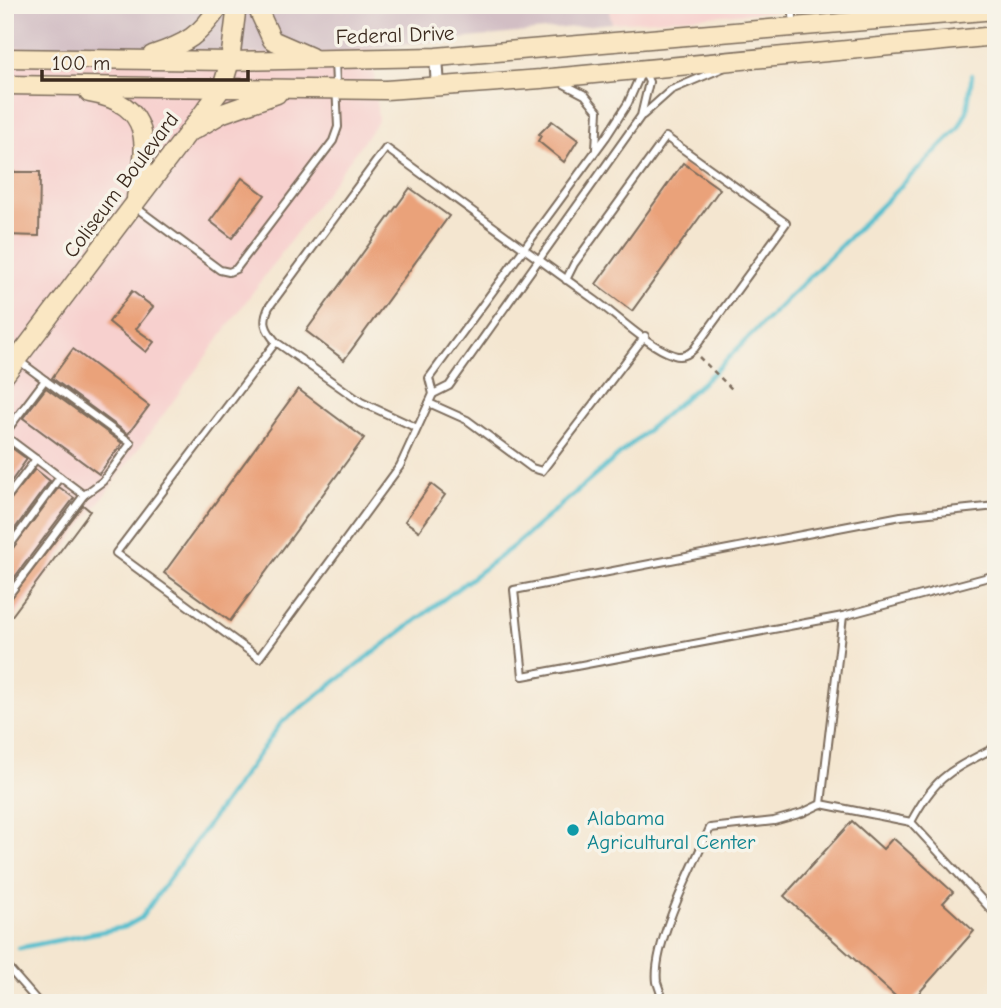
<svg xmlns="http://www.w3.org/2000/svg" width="1001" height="1008" font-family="'Comic Neue',sans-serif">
<rect width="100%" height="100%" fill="#f7f3e8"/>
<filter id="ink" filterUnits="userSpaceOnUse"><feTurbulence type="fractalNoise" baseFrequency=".0143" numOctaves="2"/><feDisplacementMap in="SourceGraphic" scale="14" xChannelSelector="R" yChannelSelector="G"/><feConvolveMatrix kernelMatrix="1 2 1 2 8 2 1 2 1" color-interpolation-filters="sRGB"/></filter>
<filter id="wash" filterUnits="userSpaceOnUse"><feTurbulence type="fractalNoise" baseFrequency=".00686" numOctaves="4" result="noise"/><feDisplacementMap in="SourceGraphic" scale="28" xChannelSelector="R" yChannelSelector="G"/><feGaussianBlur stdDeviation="1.57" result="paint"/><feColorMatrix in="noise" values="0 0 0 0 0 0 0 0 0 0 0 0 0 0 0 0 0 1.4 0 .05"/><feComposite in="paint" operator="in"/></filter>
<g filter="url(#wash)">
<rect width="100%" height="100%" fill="#f4e6d0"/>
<!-- built -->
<g fill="#f7d0ce">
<polygon points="607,5 863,5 612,23"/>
<polygon points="5,47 305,55 372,48 378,121 5,631"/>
</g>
<!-- industrial -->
<polygon fill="#d2bec4" points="5,5 607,5 612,23 305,55 5,47"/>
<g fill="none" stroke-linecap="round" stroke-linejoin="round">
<!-- stream -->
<polyline stroke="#52becd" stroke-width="4.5" points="19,948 125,927 141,918 281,723 515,545 711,375 958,129 967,111 972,75"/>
</g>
<g id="blocks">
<!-- building -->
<g fill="#eaa27a">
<polygon points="552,121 578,140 564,162 538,141 541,136 539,134"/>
<polygon points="683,163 720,189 632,311 596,284"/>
<polygon points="5,172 40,172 39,236 5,235"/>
<polygon points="242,178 265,195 232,238 210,221"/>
<polygon points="410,188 449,216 344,360 306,331"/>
<polygon points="132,291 153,307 136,329 154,342 146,352 109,322"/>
<polygon points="73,349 149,406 128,434 52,378"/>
<polygon points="46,388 122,443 99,474 23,418"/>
<polygon points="298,389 364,438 230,621 164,573"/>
<polygon points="5,443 27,459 5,490"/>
<polygon points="35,469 50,481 5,542 5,506"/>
<polygon points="431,484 445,495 419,531 405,521"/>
<polygon points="59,487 74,498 5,590 5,558"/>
<polygon points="83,505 90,511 5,625 5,606"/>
<polygon points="852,821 883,849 893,838 953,892 943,903 974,931 910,1003 903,1003 784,896"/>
</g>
</g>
</g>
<g filter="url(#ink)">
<use href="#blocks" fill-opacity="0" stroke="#7c6c5c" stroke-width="2"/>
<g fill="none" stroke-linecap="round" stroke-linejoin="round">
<!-- service casing -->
<g stroke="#7c6c5c" stroke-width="10">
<g id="service">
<polyline points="792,5 794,26"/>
<polyline points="564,84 585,95 598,111 596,149"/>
<polyline points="643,115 671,90 723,68"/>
<polyline points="134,206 220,270 229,272 236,269 333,141 338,127 335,61"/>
<path d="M276,342C265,329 262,322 269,307L386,148C456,199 525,250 595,300C617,316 649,347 674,355C682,358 688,355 694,349L786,223L666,137L574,264L566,280"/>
<polyline points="45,380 131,443 103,481 84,495"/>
<polyline points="433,394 449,386 641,116 649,82 644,71"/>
<polyline points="429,403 467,420 532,468 542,471 645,336"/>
<polyline points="417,428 361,402 276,342 116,553 259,658 400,466 433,394 429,378 606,137 628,103 642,71"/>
<polyline points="5,433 45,380 18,360"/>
<polyline points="5,436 84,495 5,600"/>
<polyline points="5,500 36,459"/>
<polyline points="996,506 901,516 514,590 523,676 843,616 996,575"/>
<polyline points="5,552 60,477"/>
<polyline points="821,804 843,616"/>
<path d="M911,822C936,775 950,771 996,747"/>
<polyline points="5,964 39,1003"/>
<path d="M664,1003C662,996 659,989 657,982C652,944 694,864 710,828L774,821L802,813L821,804L911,822L996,915"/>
</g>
</g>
<!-- minor casing -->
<g stroke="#7c6c5c" stroke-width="16">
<polyline id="minor" points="436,57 438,87"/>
</g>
<!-- secondary casing -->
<g stroke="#7c6c5c" stroke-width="21">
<g id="secondary">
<polyline points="256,5 272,40 311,57"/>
<path d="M152,55C186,44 201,35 220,5"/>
<polyline points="5,58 230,61 436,57 996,10"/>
<polyline points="5,85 386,90 541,79 996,36"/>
<path d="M89,93C154,104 148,146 136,197"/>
<polyline points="194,130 223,113 277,94"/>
<polyline points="5,375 222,88 230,61 237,5"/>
</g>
</g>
<!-- path -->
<polyline stroke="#7c6c5c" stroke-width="2.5" stroke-dasharray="5 5" stroke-linecap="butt" points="699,357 734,391"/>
<!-- service -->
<use href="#service" stroke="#fff" stroke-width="6"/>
<!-- minor -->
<use href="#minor" stroke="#fff" stroke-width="12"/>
<!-- secondary -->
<use href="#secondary" stroke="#fae7c3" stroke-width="18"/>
</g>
</g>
<!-- markers -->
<circle fill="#0f9aa8" stroke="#f7f3e8" stroke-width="2.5" cx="573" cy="830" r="7"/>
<g text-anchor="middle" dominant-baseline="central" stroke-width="7" stroke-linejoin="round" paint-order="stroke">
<!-- street labels -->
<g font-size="21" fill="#3b2a1e" stroke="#f7f3e8">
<text transform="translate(395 35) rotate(-2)">Federal Drive</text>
<text transform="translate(121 185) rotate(-53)">Coliseum Boulevard</text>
</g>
<!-- culture labels -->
<g font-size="21" fill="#0d838f" stroke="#f7f3e8" text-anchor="start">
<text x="587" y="818">Alabama<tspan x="587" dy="24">Agricultural Center</tspan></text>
</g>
</g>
<!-- margin -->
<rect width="1001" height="1008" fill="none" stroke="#f7f3e8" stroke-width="28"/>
<!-- scale -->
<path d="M42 70v10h206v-10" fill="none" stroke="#3b2a1e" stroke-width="3.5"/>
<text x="52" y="70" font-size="21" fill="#3b2a1e" stroke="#f7f3e8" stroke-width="5" paint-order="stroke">100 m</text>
</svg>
